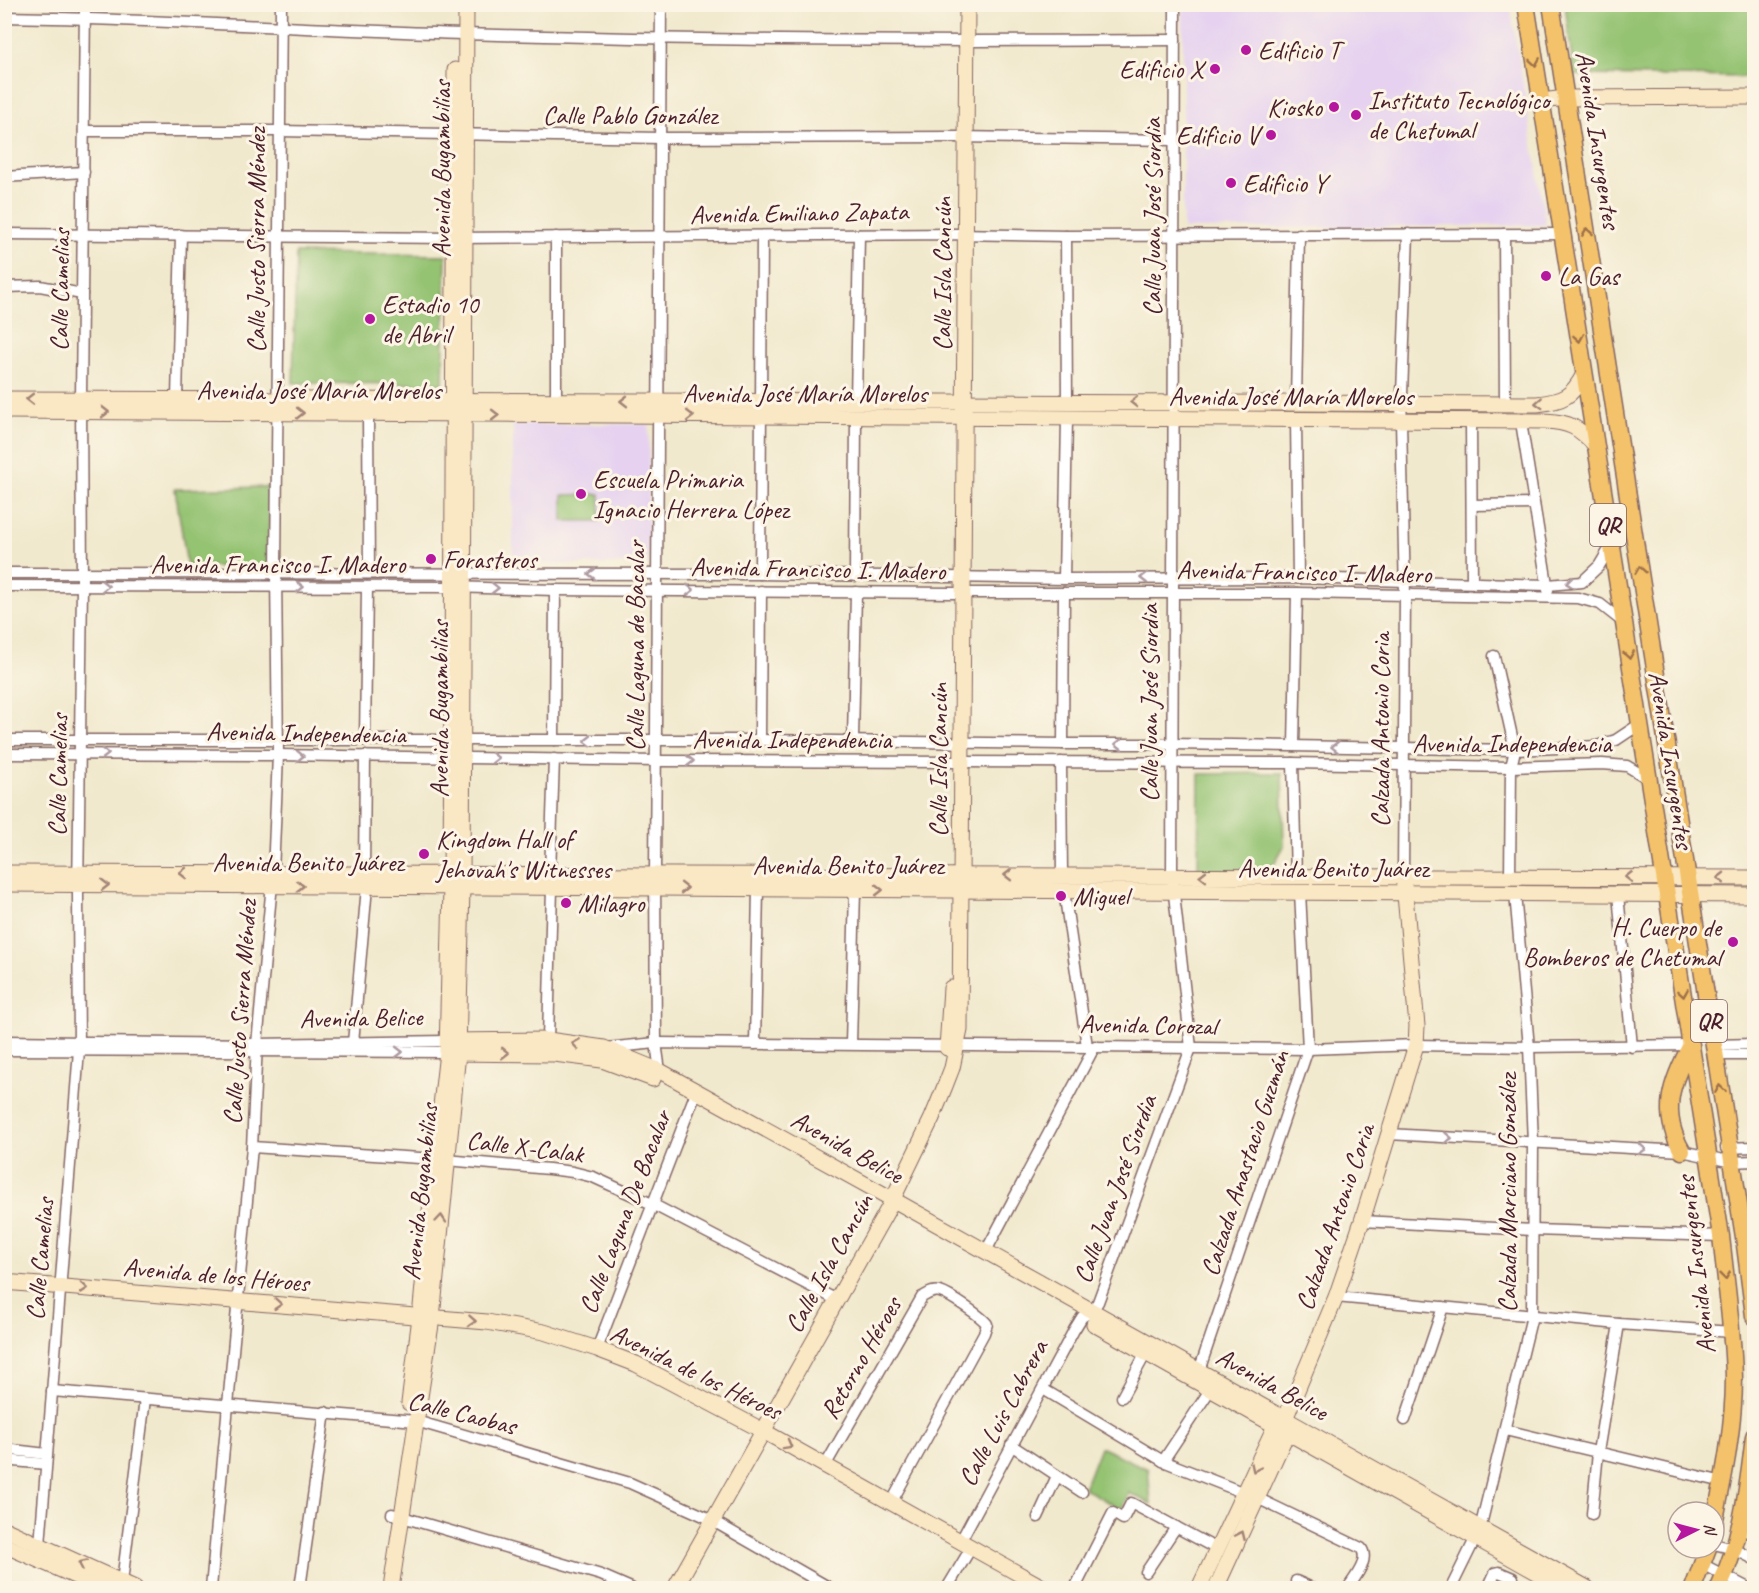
<svg xmlns="http://www.w3.org/2000/svg" width="1759" height="1593" font-family="Caveat,sans-serif">
<rect width="100%" height="100%" fill="#fcf5e5"/>
<filter id="ink" filterUnits="userSpaceOnUse"><feTurbulence type="fractalNoise" baseFrequency=".0167" numOctaves="2"/><feDisplacementMap in="SourceGraphic" scale="12" xChannelSelector="R" yChannelSelector="G"/><feConvolveMatrix kernelMatrix="1 2 1 2 8 2 1 2 1" color-interpolation-filters="sRGB"/></filter>
<filter id="wash" filterUnits="userSpaceOnUse"><feTurbulence type="fractalNoise" baseFrequency=".008" numOctaves="4" result="noise"/><feDisplacementMap in="SourceGraphic" scale="24" xChannelSelector="R" yChannelSelector="G"/><feGaussianBlur stdDeviation="1.35" result="paint"/><feColorMatrix in="noise" values="0 0 0 0 0 0 0 0 0 0 0 0 0 0 0 0 0 1.4 0 .05"/><feComposite in="paint" operator="in"/></filter>
<g filter="url(#wash)">
<rect width="100%" height="100%" fill="#f1e9cd"/>
<!-- built -->
<g fill="#e6d2f0">
<polygon points="1183,5 1510,5 1546,225 1183,229"/>
<polygon points="649,424 648,564 513,564 513,425"/>
</g>
<!-- green -->
<g fill="#94c372" stroke="#6f714e" stroke-width="1.5">
<polygon points="1565,5 1754,5 1754,77 1574,75"/>
<polygon points="296,253 446,255 443,384 293,383"/>
<polygon points="268,487 271,565 230,567 187,565 175,489"/>
<polygon points="600,494 600,521 563,521 563,495"/>
<polygon points="1282,773 1284,846 1274,864 1256,878 1198,877 1199,774"/>
<polygon points="1100,1447 1148,1469 1151,1504 1129,1493 1121,1510 1084,1488"/>
</g>
</g>
<g filter="url(#ink)">
<g fill="none" stroke-linecap="round" stroke-linejoin="round">
<!-- street casing -->
<g stroke="#846664" stroke-width="13">
<g id="street">
<path d="M4,17C158,19 310,30 463,34C701,41 938,42 1175,40"/>
<polyline points="84,131 279,131 660,138 956,137 1175,140"/>
<polyline points="4,177 84,172"/>
<polyline points="4,234 454,238 956,234 1066,236 1562,234"/>
<polyline points="1504,234 1505,403"/>
<polyline points="1066,236 1067,402"/>
<polyline points="556,237 556,400"/>
<polyline points="4,287 40,286 82,294"/>
<polyline points="177,399 181,235"/>
<polyline points="856,401 859,235"/>
<polyline points="1296,403 1299,234"/>
<polyline points="368,414 369,572"/>
<polyline points="1296,420 1298,578"/>
<polyline points="1471,421 1472,582"/>
<polyline points="1521,422 1548,590"/>
<polyline points="1472,505 1534,504"/>
<polyline points="4,573 760,574 1064,579 1298,578 1548,585 1582,582 1599,566 1611,546"/>
<polyline points="760,574 762,236"/>
<polyline points="855,576 856,417"/>
<polyline points="1064,579 1067,419"/>
<polyline points="4,586 452,587 555,590 953,593 1297,593 1578,598 1600,604 1623,622"/>
<polyline points="1494,656 1515,750 1511,767 1510,877"/>
<polyline points="4,740 760,740 1063,744 1172,744 1515,750 1597,746 1616,740 1640,724"/>
<polyline points="365,740 367,587"/>
<polyline points="554,740 555,590"/>
<polyline points="760,740 761,591"/>
<polyline points="853,740 856,592"/>
<polyline points="1063,744 1064,593"/>
<polyline points="1294,746 1297,593"/>
<polyline points="4,754 278,755 656,761 1293,763 1511,767 1602,764 1627,766 1647,778"/>
<polyline points="1061,762 1062,875"/>
<polyline points="1293,763 1296,876"/>
<polyline points="364,874 365,756"/>
<polyline points="550,874 554,759"/>
<polyline points="1403,876 1405,595 1401,421 1408,234"/>
<polyline points="1064,891 1087,1046"/>
<polyline points="1618,894 1632,1047"/>
<polyline points="548,1040 552,888"/>
<polyline points="4,1041 257,1044 447,1041"/>
<polyline points="353,1043 367,887"/>
<polyline points="755,1044 758,889"/>
<polyline points="851,1044 855,890"/>
<polyline points="1713,1045 1754,1044"/>
<polyline points="606,1048 656,1043 1308,1049 1416,1045 1529,1047 1691,1045"/>
<polyline points="4,1050 447,1052"/>
<polyline points="1715,1055 1754,1055"/>
<polyline points="660,1071 656,1043 655,874 661,4"/>
<polyline points="1389,1134 1682,1151 1732,1162 1754,1161"/>
<polyline points="252,1147 435,1159 549,1169 573,1172 593,1177 652,1204 837,1300"/>
<polyline points="1726,1148 1754,1147"/>
<polyline points="1362,1221 1533,1230 1721,1236"/>
<polyline points="986,1251 1095,1046"/>
<polyline points="1336,1297 1619,1324 1732,1332"/>
<polyline points="597,1349 696,1092"/>
<polyline points="1199,1371 1308,1049 1300,892"/>
<path d="M1043,1389L1163,1461L1257,1498L1361,1548C1370,1560 1355,1577 1348,1588"/>
<polyline points="52,1391 416,1421 630,1483 706,1517 830,1588"/>
<polyline points="1122,1397 1146,1353"/>
<polyline points="1405,1420 1443,1307"/>
<polyline points="1505,1430 1723,1482"/>
<polyline points="1011,1445 1082,1492"/>
<polyline points="4,1449 47,1454"/>
<polyline points="4,1460 46,1464"/>
<polyline points="1163,1461 1210,1390"/>
<path d="M825,1466L922,1297C928,1294 933,1290 940,1292C950,1295 981,1316 987,1324L984,1333L891,1503"/>
<polyline points="392,1514 601,1575 631,1588"/>
<polyline points="1592,1514 1598,1452 1619,1324"/>
<polyline points="1038,1517 1057,1476"/>
<polyline points="1740,1527 1754,1535"/>
<polyline points="960,1542 1074,1330 1082,1317 1092,1311 1098,1302 1191,1048 1172,876 1175,4"/>
<polyline points="1714,1544 1734,1549 1754,1559"/>
<polyline points="40,1545 79,1050 78,895 82,586 81,399 85,4"/>
<polyline points="1702,1564 1748,1588"/>
<polyline points="1146,1572 1176,1527"/>
<polyline points="1296,1581 1312,1588"/>
<polyline points="122,1582 145,1399"/>
<polyline points="211,1588 252,1147 257,1044 273,873 278,755 276,573 281,4"/>
<polyline points="300,1588 325,1412"/>
<polyline points="947,1588 971,1548"/>
<polyline points="1075,1588 1113,1513 1123,1519 1131,1503 1217,1549"/>
<polyline points="1451,1588 1480,1529 1532,1316 1533,1143 1529,1047 1515,894"/>
<polyline points="1488,1588 1495,1573 1499,1572 1513,1578 1509,1588"/>
</g>
</g>
<!-- secondary casing -->
<g stroke="#846664" stroke-width="17">
<g id="secondary">
<polyline points="1541,101 1566,98 1754,97"/>
<path d="M4,399L1537,404C1563,401 1572,397 1584,374"/>
<path d="M4,411L1544,421C1570,422 1578,427 1596,446"/>
<polyline points="4,873 1754,878"/>
<polyline points="4,884 1754,895"/>
<polyline points="449,1041 548,1040 604,1048 660,1071 892,1199 1587,1588"/>
<polyline points="947,1048 951,988"/>
<polyline points="450,1053 554,1054 602,1060 653,1079"/>
<polyline points="4,1282 487,1322 544,1332 597,1349 636,1364 756,1427 1044,1588"/>
<polyline points="1094,1324 1565,1588"/>
<polyline points="409,1403 420,1317 435,1159 447,1052 451,887 455,70"/>
<polyline points="1285,1419 1336,1297 1362,1221 1416,1045 1417,1026 1404,884"/>
<polyline points="4,1529 135,1588"/>
<polyline points="4,1545 102,1588"/>
<polyline points="391,1588 432,1318 458,1053 462,887 466,4"/>
<polyline points="675,1588 888,1209 932,1118 945,1086 952,1068 960,1030 967,4"/>
<polyline points="1199,1588 1275,1426 1282,1421"/>
<polyline points="1216,1588 1287,1433 1286,1424"/>
</g>
</g>
<!-- primary casing -->
<g stroke="#846664" stroke-width="19">
<g id="primary">
<path d="M1526,4L1721,1236C1726,1283 1733,1330 1734,1378C1734,1427 1724,1476 1714,1524"/>
<polyline points="1551,4 1744,1237 1754,1316"/>
<path d="M1682,1151C1660,1112 1671,1082 1691,1045"/>
<polyline points="1693,1588 1708,1548"/>
<path d="M1719,1588C1741,1540 1748,1489 1754,1436"/>
</g>
</g>
<!-- street -->
<use href="#street" stroke="#fff" stroke-width="10"/>
<!-- secondary -->
<use href="#secondary" stroke="#fae7c3" stroke-width="15"/>
<!-- primary -->
<use href="#primary" stroke="#f3c26a" stroke-width="16"/>
</g>
<!-- one-way arrows -->
<defs><path id="oneway-chevron" d="M-2-3.5L2.5 0L-2 3.5" fill="none" stroke-width="1.6" stroke-linecap="round" stroke-linejoin="round" transform="scale(1.5)"/></defs>
<g stroke="#9e704a">
<use href="#oneway-chevron" transform="translate(1535 62) rotate(81)"/>
<use href="#oneway-chevron" transform="translate(1587 232) rotate(-99)"/>
<use href="#oneway-chevron" transform="translate(1579 338) rotate(81)"/>
<use href="#oneway-chevron" transform="translate(1640 570) rotate(-99)"/>
<use href="#oneway-chevron" transform="translate(1629 655) rotate(81)"/>
<use href="#oneway-chevron" transform="translate(1683 993) rotate(81)"/>
<use href="#oneway-chevron" transform="translate(1720 1089) rotate(-99)"/>
<use href="#oneway-chevron" transform="translate(1725 1276) rotate(83)"/>
</g>
<g stroke="#a28377">
<use href="#oneway-chevron" transform="translate(30 399) rotate(-180)"/>
<use href="#oneway-chevron" transform="translate(624 401) rotate(-180)"/>
<use href="#oneway-chevron" transform="translate(1134 402) rotate(-180)"/>
<use href="#oneway-chevron" transform="translate(1539 403) rotate(177)"/>
<use href="#oneway-chevron" transform="translate(105 412)"/>
<use href="#oneway-chevron" transform="translate(300 413)"/>
<use href="#oneway-chevron" transform="translate(495 415)"/>
<use href="#oneway-chevron" transform="translate(690 416)"/>
<use href="#oneway-chevron" transform="translate(183 873) rotate(-180)"/>
<use href="#oneway-chevron" transform="translate(1008 875) rotate(-180)"/>
<use href="#oneway-chevron" transform="translate(1203 876) rotate(-180)"/>
<use href="#oneway-chevron" transform="translate(1629 877) rotate(-180)"/>
<use href="#oneway-chevron" transform="translate(1721 878) rotate(-179)"/>
<use href="#oneway-chevron" transform="translate(105 885)"/>
<use href="#oneway-chevron" transform="translate(300 886)"/>
<use href="#oneway-chevron" transform="translate(684 888)"/>
<use href="#oneway-chevron" transform="translate(879 890)"/>
<use href="#oneway-chevron" transform="translate(576 1044) rotate(-172)"/>
<use href="#oneway-chevron" transform="translate(505 1053) rotate(1)"/>
<use href="#oneway-chevron" transform="translate(441 1219) rotate(-85)"/>
<use href="#oneway-chevron" transform="translate(84 1288) rotate(5)"/>
<use href="#oneway-chevron" transform="translate(278 1304) rotate(5)"/>
<use href="#oneway-chevron" transform="translate(472 1321) rotate(4)"/>
<use href="#oneway-chevron" transform="translate(788 1445) rotate(29)"/>
<use href="#oneway-chevron" transform="translate(1255 1468) rotate(115)"/>
<use href="#oneway-chevron" transform="translate(1241 1535) rotate(-66)"/>
<use href="#oneway-chevron" transform="translate(82 1564) rotate(-156)"/>
</g>
<g stroke="#ae9aa0">
<use href="#oneway-chevron" transform="translate(592 574) rotate(180)"/>
<use href="#oneway-chevron" transform="translate(1144 578) rotate(180)"/>
<use href="#oneway-chevron" transform="translate(1570 583) rotate(174)"/>
<use href="#oneway-chevron" transform="translate(105 586)"/>
<use href="#oneway-chevron" transform="translate(300 587) rotate(1)"/>
<use href="#oneway-chevron" transform="translate(495 588) rotate(1)"/>
<use href="#oneway-chevron" transform="translate(690 590) rotate(1)"/>
<use href="#oneway-chevron" transform="translate(588 741) rotate(-180)"/>
<use href="#oneway-chevron" transform="translate(1119 744) rotate(180)"/>
<use href="#oneway-chevron" transform="translate(1335 747) rotate(-179)"/>
<use href="#oneway-chevron" transform="translate(105 754)"/>
<use href="#oneway-chevron" transform="translate(300 756) rotate(1)"/>
<use href="#oneway-chevron" transform="translate(495 758) rotate(1)"/>
<use href="#oneway-chevron" transform="translate(690 761)"/>
<use href="#oneway-chevron" transform="translate(399 1052)"/>
<use href="#oneway-chevron" transform="translate(1448 1138) rotate(3)"/>
<use href="#oneway-chevron" transform="translate(1642 1149) rotate(3)"/>
</g>
</g>
<!-- markers -->
<g fill="#b5179e" stroke="#fcf5e5" stroke-width="2">
<circle cx="1246" cy="50" r="6"/>
<circle cx="1215" cy="69" r="6"/>
<circle cx="1334" cy="107" r="6"/>
<circle cx="1356" cy="115" r="6"/>
<circle cx="1271" cy="135" r="6"/>
<circle cx="1231" cy="183" r="6"/>
<circle cx="1546" cy="276" r="6"/>
<circle cx="370" cy="319" r="6"/>
<circle cx="581" cy="494" r="6"/>
<circle cx="431" cy="559" r="6"/>
<circle cx="424" cy="854" r="6"/>
<circle cx="1061" cy="896" r="6"/>
<circle cx="566" cy="903" r="6"/>
<circle cx="1733" cy="942" r="6"/>
</g>
<g text-anchor="middle" dominant-baseline="central" stroke-width="6" stroke-linejoin="round" paint-order="stroke">
<!-- shield labels -->
<g fill="#fcf5e5" stroke="#7f5f63" stroke-width="1.5">
<rect x="1590" y="504" width="36" height="42" rx="4.5"/>
<rect x="1691" y="1000" width="36" height="42" rx="4.5"/>
</g>
<g font-size="24" font-weight="bold" fill="#4a1f2b">
<text x="1608" y="525">QR</text>
<text x="1709" y="1021">QR</text>
</g>
<!-- poi labels -->
<g font-size="26" fill="#4a1f2b" stroke="#fcf5e5" text-anchor="start">
<text x="1258" y="50">Edificio T</text>
<text x="1203" y="69" text-anchor="end">Edificio X</text>
<text x="1368" y="100">Instituto Tecnológico<tspan x="1368" dy="30">de Chetumal</tspan></text>
<text x="1322" y="107" text-anchor="end">Kiosko</text>
<text x="1259" y="135" text-anchor="end">Edificio V</text>
<text x="1243" y="183">Edificio Y</text>
<text x="1558" y="276">La Gas</text>
<text x="382" y="304">Estadio 10<tspan x="382" dy="30">de Abril</tspan></text>
<text x="593" y="479">Escuela Primaria<tspan x="593" dy="30">Ignacio Herrera López</tspan></text>
<text x="443" y="559">Forasteros</text>
<text x="436" y="839">Kingdom Hall of<tspan x="436" dy="30">Jehovah's Witnesses</tspan></text>
<text x="1073" y="896">Miguel</text>
<text x="578" y="903">Milagro</text>
<text x="1721" y="927" text-anchor="end">H. Cuerpo de<tspan x="1721" dy="30">Bomberos de Chetumal</tspan></text>
</g>
<!-- street labels -->
<g font-size="26" fill="#4a1f2b" stroke="#fcf5e5">
<text x="630" y="115">Calle Pablo González</text>
<text transform="translate(1598 140) rotate(81)">Avenida Insurgentes</text>
<text transform="translate(441 169) rotate(-90)">Avenida Bugambilias</text>
<text transform="translate(799 213) rotate(-1)">Avenida Emiliano Zapata</text>
<text transform="translate(1152 217) rotate(-90)">Calle Juan José Siordia</text>
<text transform="translate(256 240) rotate(-90)">Calle Justo Sierra Méndez</text>
<text transform="translate(942 274) rotate(-90)">Calle Isla Cancún</text>
<text transform="translate(60 290) rotate(-89)">Calle Camelias</text>
<text x="319" y="390">Avenida José María Morelos</text>
<text x="805" y="393">Avenida José María Morelos</text>
<text x="1291" y="396">Avenida José María Morelos</text>
<text x="278" y="564">Avenida Francisco I. Madero</text>
<text transform="translate(818 569) rotate(1)">Avenida Francisco I. Madero</text>
<text transform="translate(1304 572) rotate(1)">Avenida Francisco I. Madero</text>
<text transform="translate(635 646) rotate(-90)">Calle Laguna de Bacalar</text>
<text transform="translate(1149 703) rotate(-90)">Calle Juan José Siordia</text>
<text transform="translate(439 709) rotate(-90)">Avenida Bugambilias</text>
<text transform="translate(1380 730) rotate(-90)">Calzada Antonio Coria</text>
<text transform="translate(306 733) rotate(1)">Avenida Independencia</text>
<text x="792" y="739">Avenida Independencia</text>
<text x="1512" y="743">Avenida Independencia</text>
<text transform="translate(938 760) rotate(-90)">Calle Isla Cancún</text>
<text transform="translate(1671 760) rotate(81)">Avenida Insurgentes</text>
<text transform="translate(58 775) rotate(-89)">Calle Camelias</text>
<text x="308" y="862">Avenida Benito Juárez</text>
<text x="848" y="865">Avenida Benito Juárez</text>
<text x="1333" y="868">Avenida Benito Juárez</text>
<text transform="translate(240 1012) rotate(-86)">Calle Justo Sierra Méndez</text>
<text transform="translate(361 1018) rotate(-1)">Avenida Belice</text>
<text transform="translate(1148 1025) rotate(1)">Avenida Corozal</text>
<text transform="translate(525 1147) rotate(7)">Calle X-Calak</text>
<text transform="translate(847 1147) rotate(29)">Avenida Belice</text>
<text transform="translate(1245 1163) rotate(-72)">Calzada Anastacio Guzmán</text>
<text transform="translate(1115 1189) rotate(-70)">Calle Juan José Siordia</text>
<text transform="translate(420 1192) rotate(-84)">Avenida Bugambilias</text>
<text transform="translate(1507 1193) rotate(-90)">Calzada Marciano González</text>
<text transform="translate(625 1212) rotate(-69)">Calle Laguna De Bacalar</text>
<text transform="translate(1335 1217) rotate(-71)">Calzada Antonio Coria</text>
<text transform="translate(40 1259) rotate(-85)">Calle Camelias</text>
<text transform="translate(829 1263) rotate(-61)">Calle Isla Cancún</text>
<text transform="translate(1696 1265) rotate(-97)">Avenida Insurgentes</text>
<text transform="translate(216 1275) rotate(5)">Avenida de los Héroes</text>
<text transform="translate(861 1358) rotate(-60)">Retorno Héroes</text>
<text transform="translate(696 1372) rotate(26)">Avenida de los Héroes</text>
<text transform="translate(1272 1384) rotate(29)">Avenida Belice</text>
<text transform="translate(462 1413) rotate(14)">Calle Caobas</text>
<text transform="translate(1003 1413) rotate(-62)">Calle Luis Cabrera</text>
</g>
</g>
<!-- margin -->
<rect width="1759" height="1593" fill="none" stroke="#fcf5e5" stroke-width="24"/>
<!-- north arrow -->
<g transform="translate(1696 1530) rotate(84)"><circle r="28" fill="#fcf5e5" stroke="#b59f9b" stroke-width="1.5"/>
<path d="M0-4.5L10 22L0 15L-10 22Z" fill="#b5179e"/>
<text y="-9" font-size="16" font-weight="bold" text-anchor="middle" fill="#4a1f2b">N</text>
</g>
</svg>
